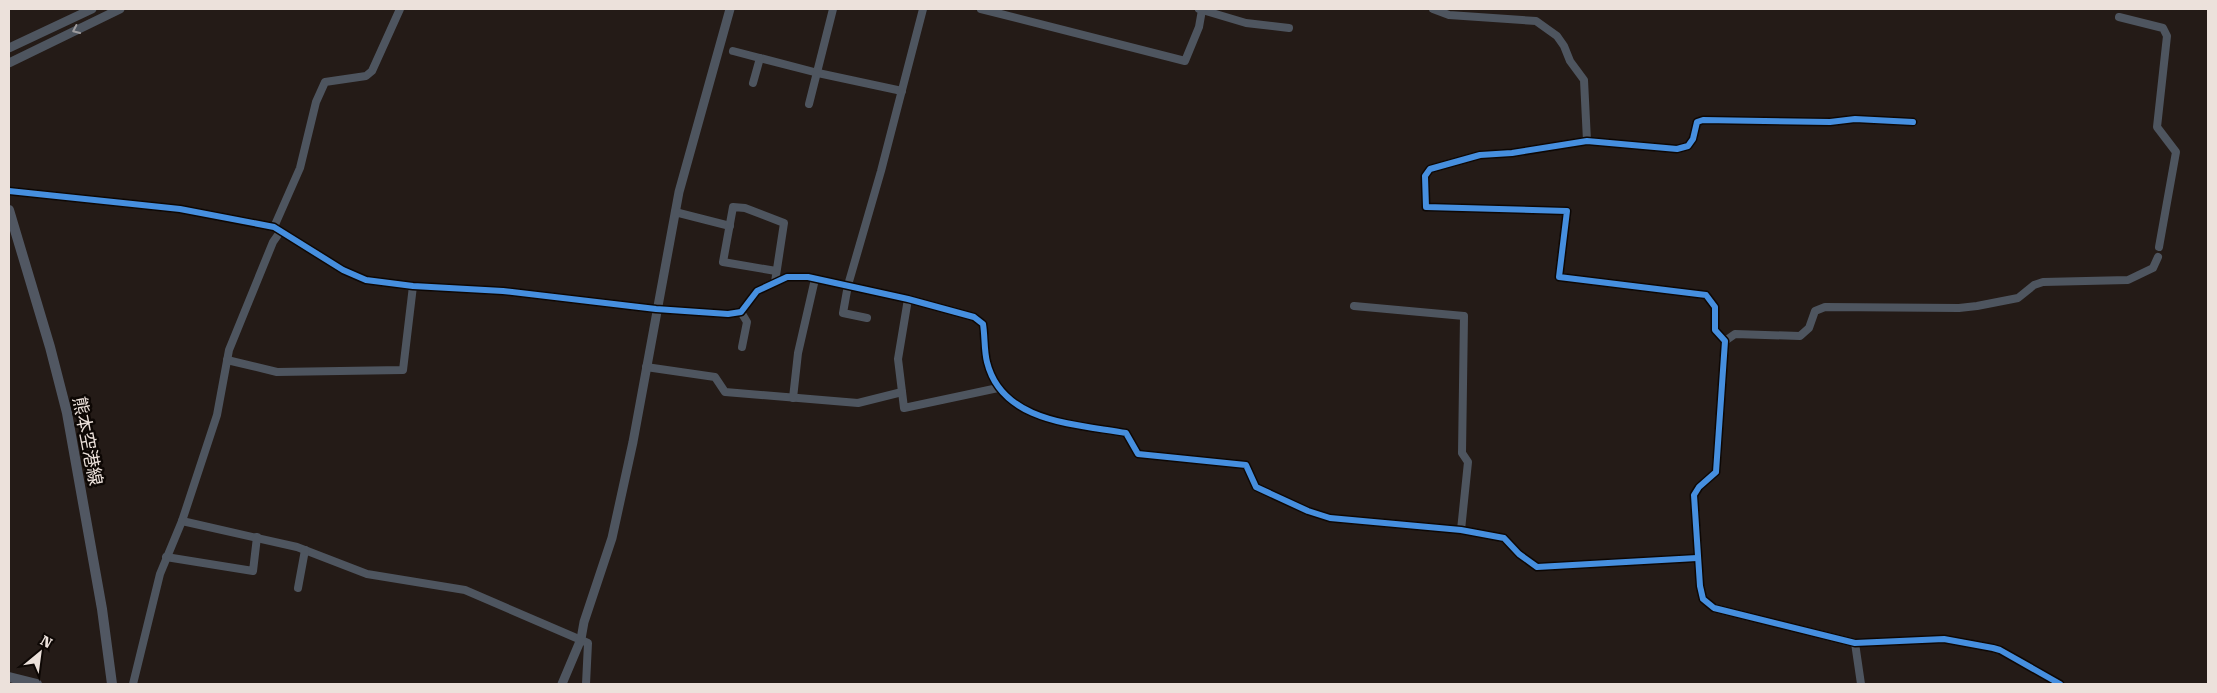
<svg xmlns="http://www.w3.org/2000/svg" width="2217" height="693" font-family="'Roboto Serif','Noto Sans JP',serif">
<rect width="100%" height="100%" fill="#241b17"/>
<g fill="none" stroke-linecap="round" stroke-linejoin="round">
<!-- minor -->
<g stroke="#4e555f" stroke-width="8">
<polyline points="981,9 1185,61 1199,27 1202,10"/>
<polyline points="1199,9 1246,23 1289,28"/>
<polyline points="1433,9 1449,15 1536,21 1557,36 1564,46 1570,61 1584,80 1587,141"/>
<polyline points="2119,17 2163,28 2167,36 2157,127 2176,152 2159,247"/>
<polyline points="733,51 818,73 902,91"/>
<polyline points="753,83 760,58"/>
<polyline points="809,104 833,9"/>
<polyline points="1913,122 1855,119 1830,122 1703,120 1697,122 1693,139 1688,146 1677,149 1587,141 1512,153 1480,155 1430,169 1425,176 1426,207 1567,211 1559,277 1706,295 1715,307 1715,330 1725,341 1716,472 1699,487 1694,495 1700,586 1703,599 1714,608 1855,643 1944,639 1993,648 2000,650 2060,684"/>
<path d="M9,191L180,209L274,227L343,270L366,280L413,286L503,291L656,309L728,314L741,312L757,291L787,277H808L908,299L974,317L983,324C985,336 984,350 987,362C1002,423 1076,424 1126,433L1138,454L1246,465L1256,487L1308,511L1330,518L1461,530L1504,538L1519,554L1537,567L1697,558"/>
<polyline points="675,212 730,226"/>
<polyline points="274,227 300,168 316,102 325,82 366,76 372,71 400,9"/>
<polyline points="775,282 784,223 745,208 733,207 723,262 776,271"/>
<polyline points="908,299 898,359 904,408 998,388"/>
<polyline points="1354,306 1464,316 1462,453 1468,462 1461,530"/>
<polyline points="741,312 747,322 742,347"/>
<polyline points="867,318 843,313 848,285 881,171 923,9"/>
<polyline points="1725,341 1735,334 1800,336 1809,328 1815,311 1825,307 1959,308 1977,306 2018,298 2034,285 2043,282 2128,280 2153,268 2158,257"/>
<polyline points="227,360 277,372 403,370 413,286"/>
<polyline points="646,367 715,377 725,392 858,403 902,392"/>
<polyline points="793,398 798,353 815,279"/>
<polyline points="182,521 297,547 367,574 465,590 588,643 586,684"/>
<polyline points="166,557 253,571 257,537"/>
<polyline points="298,588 305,550"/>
<polyline points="1855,643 1861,684"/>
<polyline points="133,684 160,574 182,521 217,415 229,350 273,242 280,232"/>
</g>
<!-- tertiary -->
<g stroke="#4e555f" stroke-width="9">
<polyline points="9,48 92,9"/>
<polyline points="9,63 120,9"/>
<polyline points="562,684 581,639 584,622 612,538 633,442 679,192 730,9"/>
</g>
<!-- secondary -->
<g stroke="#515762" stroke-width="10">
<polyline points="9,210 50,347 67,413 102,609 112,684"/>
<polyline points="9,677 37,684"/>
</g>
<!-- cycleway casing -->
<g stroke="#0d0704" stroke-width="9">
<g id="cycleway">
<polyline points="1913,122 1855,119 1830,122 1703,120 1697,122 1693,139 1688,146 1677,149 1587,141 1512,153 1480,155 1430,169 1425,176 1426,207 1567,211 1559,277 1706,295 1715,307 1715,330 1725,341 1716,472 1699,487 1694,495 1700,586 1703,599 1714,608 1855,643 1944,639 1993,648 2000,650 2060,684"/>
<path d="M9,191L180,209L274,227L343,270L366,280L413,286L503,291L656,309L728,314L741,312L757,291L787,277H808L908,299L974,317L983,324C985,336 984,350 987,362C1002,423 1076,424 1126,433L1138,454L1246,465L1256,487L1308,511L1330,518L1461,530L1504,538L1519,554L1537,567L1697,558"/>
</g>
</g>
<!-- cycleway -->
<use href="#cycleway" stroke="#468fdf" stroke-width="6"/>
</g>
<!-- one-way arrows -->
<defs><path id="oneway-chevron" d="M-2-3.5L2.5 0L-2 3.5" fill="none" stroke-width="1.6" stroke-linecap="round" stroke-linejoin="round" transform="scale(1.25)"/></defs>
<use stroke="#9d9b9d" href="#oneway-chevron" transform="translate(76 30) rotate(155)"/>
<g text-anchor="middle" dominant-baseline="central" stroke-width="5" stroke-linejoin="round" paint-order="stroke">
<!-- street labels -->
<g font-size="18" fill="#ece1db" stroke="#0d0704">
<text transform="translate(88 441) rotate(79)">熊本空港線</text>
</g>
</g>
<!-- border -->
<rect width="2217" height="693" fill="none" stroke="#ece1db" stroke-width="20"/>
<!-- north arrow -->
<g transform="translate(40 653) rotate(29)" stroke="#0d0704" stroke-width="4" paint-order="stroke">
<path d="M0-4L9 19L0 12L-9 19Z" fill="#ece1db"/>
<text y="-8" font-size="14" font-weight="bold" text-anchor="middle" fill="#ece1db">N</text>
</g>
</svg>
